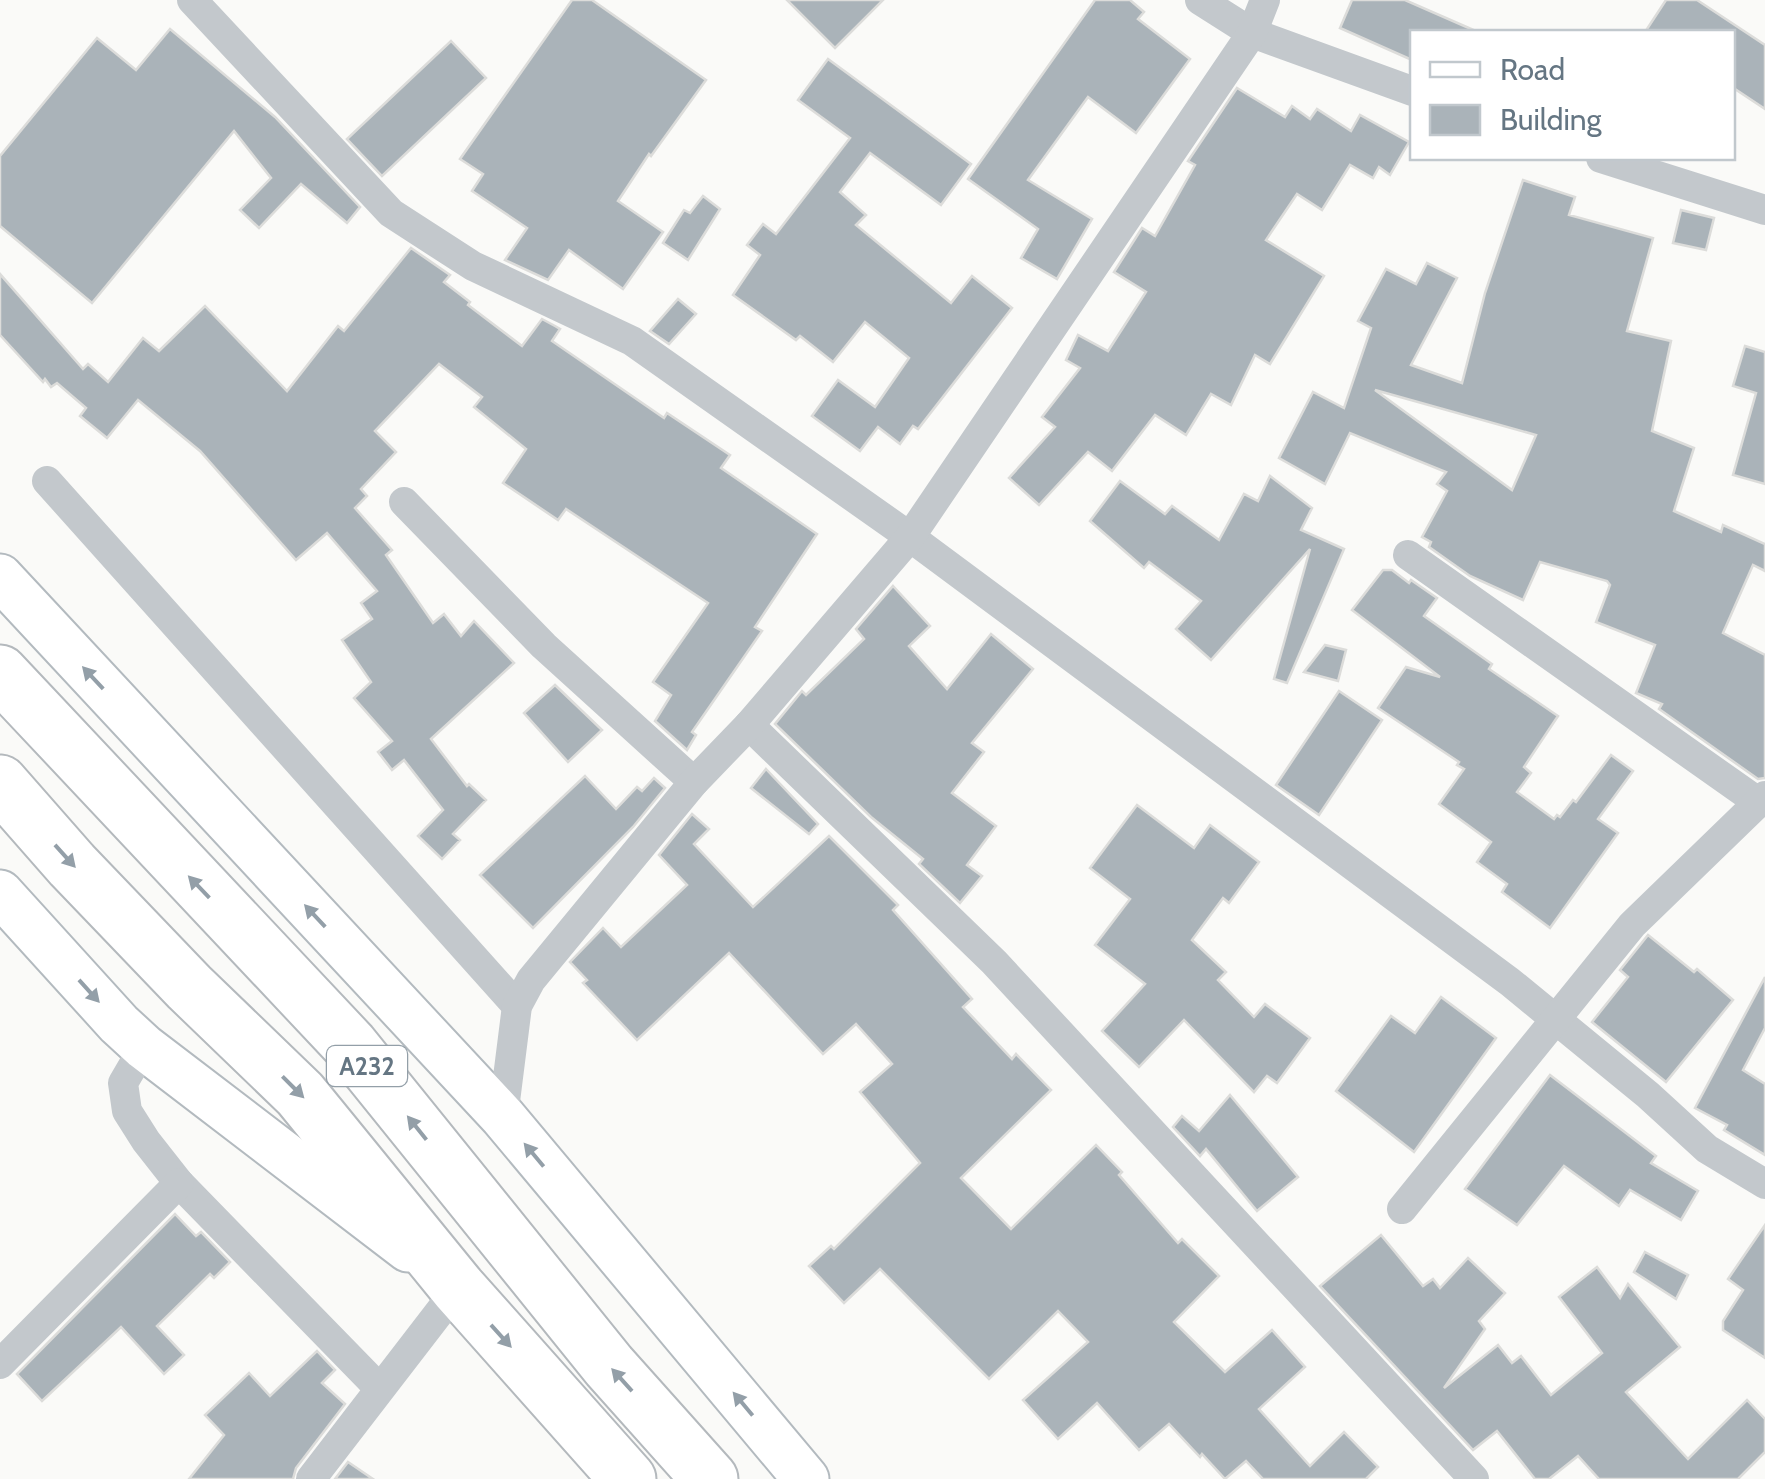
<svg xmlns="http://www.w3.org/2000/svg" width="1765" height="1479" font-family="Cabin,sans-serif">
<rect width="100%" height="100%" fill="#fafaf8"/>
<!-- building -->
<g fill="#aab3b9" stroke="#dcdcda" stroke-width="2.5" fill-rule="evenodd">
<polygon points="572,0 592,0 706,80 651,156 649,154 618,201 663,232 623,289 569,250 548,280 505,260 527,228 472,191 483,174 460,159"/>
<polygon points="787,0 883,0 835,48"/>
<polygon points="1095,0 1130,0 1144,12 1138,19 1190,59 1136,133 1088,97 1028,180 1092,219 1057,279 1021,258 1038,229 968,179"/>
<polygon points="1352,0 1405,0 1478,32 1412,32 1412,60 1340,28"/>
<polygon points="1666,0 1697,0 1765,45 1765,109 1732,87 1732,32 1645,32"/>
<polygon points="170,29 275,117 360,207 347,223 301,184 259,228 240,210 271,178 234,131 92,303 0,226 0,156 97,38 136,70"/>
<polygon points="451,41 486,78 382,176 347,139"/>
<polygon points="828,59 971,164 941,205 870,153 840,192 866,215 856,225 951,303 972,276 1012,308 918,429 913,426 900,444 878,427 860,451 812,416 838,380 875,407 909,358 865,322 833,362 800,336 796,340 733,295 760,255 747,245 763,224 776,234 850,138 798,100"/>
<polygon points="1237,88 1285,117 1292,106 1310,119 1317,109 1351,131 1360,115 1409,142 1390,175 1379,167 1373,178 1350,165 1322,210 1297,194 1266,240 1324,276 1270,364 1255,355 1231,405 1211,394 1186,435 1155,415 1112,471 1088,452 1039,505 1009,478 1055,427 1042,417 1080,368 1066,360 1078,335 1108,351 1146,292 1114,272 1142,228 1155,236 1195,165 1188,161"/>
<path d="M1523,180L1575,197L1569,215L1653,238L1627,331L1671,341L1652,431L1694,448L1674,511L1721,532L1723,525L1765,544V571L1753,565L1723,633L1765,655V778L1758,779L1659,709L1662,704L1636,693L1655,645L1596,622L1610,585L1607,581L1540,562L1523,600L1470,576L1429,547L1431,542L1422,537L1447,491L1437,484L1446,472L1350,433L1325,484L1279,458L1313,392L1344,408L1371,328L1358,321L1386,269L1416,284L1427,263L1457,278L1411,365L1462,383L1485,293ZM1375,390L1536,435L1512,490Z"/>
<polygon points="703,196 720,209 688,260 663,243 684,210 690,213"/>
<polygon points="1681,210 1714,218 1706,250 1673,243"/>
<polygon points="411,248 450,275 444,282 470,302 468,305 522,346 542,319 555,326 560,329 552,341 664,418 667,413 730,455 721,468 817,534 755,627 762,631 692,732 696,735 687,750 655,721 671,695 653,682 708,603 566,509 558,520 503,483 526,449 474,407 482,397 439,364 375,431 396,452 361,489 367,496 355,508 392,550 386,555 433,623 444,614 461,636 474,621 514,663 431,739 467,786 469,784 486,800 453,834 460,840 442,859 418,836 443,810 404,760 392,770 378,752 392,741 354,698 371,682 342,640 372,619 361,603 377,591 327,533 296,560 200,451 138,400 107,438 80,416 86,408 57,383 51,387 45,379 43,382 0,335 0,274 83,369 88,364 108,382 143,338 159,351 205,306 287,391 338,326 344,331"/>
<polygon points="678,299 696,314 669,344 650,331"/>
<polygon points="1745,346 1765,352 1765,484 1733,475 1756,393 1733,386"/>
<polygon points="1270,476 1312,508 1301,530 1344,549 1287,683 1274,679 1310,549 1211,660 1176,629 1201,601 1149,562 1144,568 1090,521 1120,481 1165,514 1172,506 1219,540 1244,494 1258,501"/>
<polygon points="1383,570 1392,570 1409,583 1411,580 1437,598 1424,616 1492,664 1489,669 1558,716 1524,767 1531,773 1517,792 1554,819 1557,815 1560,817 1573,800 1576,802 1611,755 1633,771 1598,819 1618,833 1550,928 1502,892 1507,884 1477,862 1491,842 1439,804 1464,769 1457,765 1459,762 1378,708 1406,667 1440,677 1352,610"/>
<polygon points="893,586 930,626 909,646 947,689 991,634 1033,669 972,743 984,752 952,793 996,826 967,865 982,876 960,903 919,864 923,859 871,817 775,724 802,691 806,695 864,639 856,629"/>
<polygon points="1325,645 1346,650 1338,681 1304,672"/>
<polygon points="555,685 602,730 568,762 524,713"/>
<polygon points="1339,691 1382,720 1319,815 1276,785"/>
<polygon points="766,769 818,824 809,834 751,788"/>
<polygon points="585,776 616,809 637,787 642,791 654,778 665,788 633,827 533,928 480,875"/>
<polygon points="1137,805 1194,848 1210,825 1259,862 1229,903 1223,898 1192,940 1226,972 1218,980 1254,1017 1265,1004 1310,1038 1277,1083 1267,1076 1254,1092 1184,1020 1139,1067 1102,1031 1145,984 1095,945 1130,899 1090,868"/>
<polygon points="692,814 709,829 694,844 753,907 829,836 898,905 893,910 972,999 963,1007 1012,1059 1016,1054 1051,1090 961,1178 1011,1229 1096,1145 1122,1172 1119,1175 1178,1243 1182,1239 1219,1276 1174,1322 1225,1372 1272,1330 1305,1367 1259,1409 1310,1466 1344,1432 1378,1467 1366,1479 1263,1479 1246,1461 1225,1479 1202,1454 1200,1457 1169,1424 1139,1450 1097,1403 1058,1439 1023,1400 1088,1342 1058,1311 989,1379 880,1269 844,1303 809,1266 831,1246 834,1249 920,1163 860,1092 892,1064 856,1024 823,1054 729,953 637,1040 583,983 587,980 570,962 603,928 621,947 687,885 659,855"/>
<polygon points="1648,935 1694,972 1697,969 1733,1000 1666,1082 1592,1022 1628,977 1620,970"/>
<polygon points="1765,977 1765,1028 1743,1070 1765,1084 1765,1155 1724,1130 1727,1125 1695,1108"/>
<polygon points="1441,997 1496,1038 1414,1152 1336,1091 1391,1016 1415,1033"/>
<polygon points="1550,1075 1656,1156 1651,1163 1698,1191 1681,1220 1630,1190 1619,1206 1564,1166 1517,1225 1465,1189"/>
<polygon points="1230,1095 1298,1177 1257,1211 1206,1149 1200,1156 1173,1127 1182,1116 1199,1131"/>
<polygon points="175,1214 196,1236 201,1232 230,1262 214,1278 210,1274 157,1326 184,1355 164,1374 121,1327 42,1401 17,1374"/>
<polygon points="1765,1225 1765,1358 1723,1330 1723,1321 1743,1290 1728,1279"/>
<polygon points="1381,1235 1423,1286 1433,1279 1440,1288 1468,1258 1505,1293 1479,1321 1485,1329 1444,1388 1498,1345 1512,1363 1521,1356 1551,1395 1602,1353 1559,1297 1597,1267 1620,1298 1628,1284 1680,1347 1626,1392 1688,1459 1747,1400 1765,1419 1765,1452 1738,1479 1599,1479 1578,1456 1549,1479 1535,1479 1497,1431 1473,1450 1320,1286"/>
<polygon points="1645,1252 1688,1275 1676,1299 1634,1272"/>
<polygon points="317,1351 335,1370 322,1383 345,1404 296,1468 293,1479 189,1479 224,1435 205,1415 249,1373 270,1396"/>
<polygon points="348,1462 373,1479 335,1479"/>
</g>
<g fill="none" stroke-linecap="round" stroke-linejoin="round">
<!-- secondary casing -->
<g stroke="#b3babf" stroke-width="49">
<g id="secondary">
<polyline points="0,577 503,1117 806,1479"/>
<polyline points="0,893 119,1024 144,1047 408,1249"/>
</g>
</g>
<!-- highway casing -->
<g stroke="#b4b9bd" stroke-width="59">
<g id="highway">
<polyline points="0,673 350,1045 609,1366 710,1479"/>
<polyline points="0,783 72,865 189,987 300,1094 458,1288 628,1479"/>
</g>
</g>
<!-- street -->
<g stroke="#c3c8cc" stroke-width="30">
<polyline points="192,0 391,213 473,266 632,341 910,537 1510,982 1648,1095 1707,1149 1765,1184"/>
<polyline points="1200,0 1252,33 1412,91"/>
<polyline points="1601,158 1765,210"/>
<polyline points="47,481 517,1006"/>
<polyline points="404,502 544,646 694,782"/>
<polyline points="1408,555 1758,802"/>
<polyline points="749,725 994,962 1474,1479"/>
<polyline points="144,1047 123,1083 127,1111 146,1141 179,1183 379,1388"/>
<polyline points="503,1117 517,1006 531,980 694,782 749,725 910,537 1252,33 1265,0"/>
<polyline points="1402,1209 1632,925 1765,796"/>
<polyline points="0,1364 179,1183"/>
<polyline points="311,1479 458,1288"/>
</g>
<!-- secondary -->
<use href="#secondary" stroke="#fff" stroke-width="45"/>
<!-- highway -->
<use href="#highway" stroke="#fff" stroke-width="55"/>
</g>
<!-- one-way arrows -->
<defs><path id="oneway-solid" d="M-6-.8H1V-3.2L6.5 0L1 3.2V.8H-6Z" transform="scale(2.5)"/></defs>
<g fill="#939fa8">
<use href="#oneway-solid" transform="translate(93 678) rotate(-133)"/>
<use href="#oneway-solid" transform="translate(65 856) rotate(48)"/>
<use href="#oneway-solid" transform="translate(199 887) rotate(-134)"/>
<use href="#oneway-solid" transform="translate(315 916) rotate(-133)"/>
<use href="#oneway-solid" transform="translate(89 991) rotate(48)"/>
<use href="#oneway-solid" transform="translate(293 1087) rotate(45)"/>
<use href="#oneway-solid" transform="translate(417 1128) rotate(-129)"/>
<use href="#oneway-solid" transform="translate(534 1155) rotate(-130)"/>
<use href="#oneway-solid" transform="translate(501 1336) rotate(48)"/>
<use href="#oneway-solid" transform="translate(622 1380) rotate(-132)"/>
<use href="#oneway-solid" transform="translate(743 1404) rotate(-130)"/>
</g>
<g text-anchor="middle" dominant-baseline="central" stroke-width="10" stroke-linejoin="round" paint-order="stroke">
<!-- shield labels -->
<rect fill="#fff" stroke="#939fa8" stroke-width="2.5" x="327" y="1046" width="80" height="40" rx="8"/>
<g font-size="25" font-weight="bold" fill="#657683">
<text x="367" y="1066">A232</text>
</g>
</g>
<!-- legend -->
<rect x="1410" y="30" width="325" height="130" fill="#ffffff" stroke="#c1c8cd" stroke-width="2.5"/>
<rect x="1430" y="62" width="50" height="15" fill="#ffffff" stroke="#c1c8cd" stroke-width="2.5"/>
<text x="1500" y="80" font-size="30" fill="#657683">Road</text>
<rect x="1430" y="105" width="50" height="30" fill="#aab3b9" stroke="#c1c8cd" stroke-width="2.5"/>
<text x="1500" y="130" font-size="30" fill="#657683">Building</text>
</svg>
